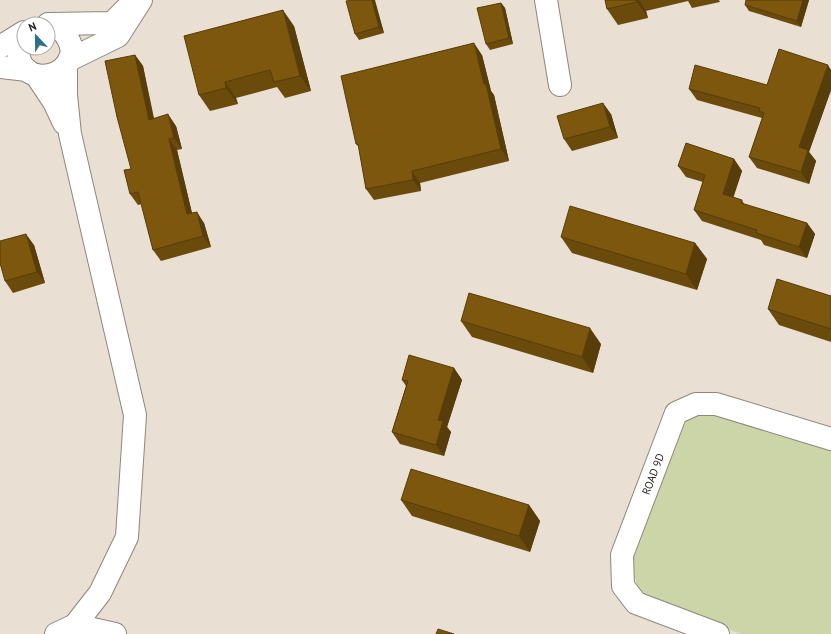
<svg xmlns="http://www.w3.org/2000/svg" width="831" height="634" font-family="'PT Sans',sans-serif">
<rect width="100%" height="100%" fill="#e9e0d3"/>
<!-- green -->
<polygon fill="#ccd5a7" points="701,413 713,413 831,447 831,634 741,634 647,598 638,589 631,562 682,422"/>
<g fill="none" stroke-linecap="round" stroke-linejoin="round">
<!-- minor casing -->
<g stroke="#8f877b" stroke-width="24">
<g id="minor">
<polyline points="546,0 560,85"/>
<polyline points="49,24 112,23 130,5"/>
<path d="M24,34C18,41 17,52 20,61C28,81 55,79 67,64C79,49 65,27 48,24"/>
<polyline points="0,47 24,32"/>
<polyline points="69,60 118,36 141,0"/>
<polyline points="0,67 27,70"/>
<polyline points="36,75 54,102 64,123"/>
<polyline points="75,625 115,634"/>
<polyline points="56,634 75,625 100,593 127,537 135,415 70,134 66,95 66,65"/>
<polyline points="718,634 636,603 623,586 622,555 676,413 696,404 716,404 831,439"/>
</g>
</g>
<!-- minor -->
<use href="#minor" stroke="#fff" stroke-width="22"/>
</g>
<!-- wall -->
<g fill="#6b4b0b">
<polygon points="351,0 374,0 384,33 359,40 355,34"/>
<polygon points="605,0 719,0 720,2 692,8 688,1 646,11 648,18 618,25 607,9"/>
<polygon points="809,0 801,27 749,11 745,5"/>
<polygon points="501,3 505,8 513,44 490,50 486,44"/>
<polygon points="294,26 311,91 285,98 277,87 236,98 238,104 210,111 199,95"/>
<polygon points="135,55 143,66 154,118 176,126 182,149 177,150 192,213 204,223 211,247 161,261 153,250 142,204 138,205 130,194"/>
<polygon points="482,55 491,91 494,95 509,161 420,183 421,191 374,200 366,189 359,147 356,144"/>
<polygon points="831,70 831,90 809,152 816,161 809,184 757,168 749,157 762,118 697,100 689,89 767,85"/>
<polygon points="611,114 618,138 572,151 564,139"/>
<polygon points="734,159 742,171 733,197 742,200 744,204 807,223 815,234 807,258 764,245 761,240 702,221 694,210 703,182 686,177 678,166"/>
<polygon points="561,237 695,243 707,259 697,290 572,253"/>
<polygon points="34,245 45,283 13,293 5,281"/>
<polygon points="831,296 831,342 779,325 768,309"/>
<polygon points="461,321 601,344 593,373 472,337"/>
<polygon points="454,368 462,380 447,427 451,432 444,456 400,444 392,432 406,386 402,380"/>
<polygon points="401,500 529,505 540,521 530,552 412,516"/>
</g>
<!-- shaded-wall -->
<g fill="#573d09">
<polygon points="372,0 375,0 384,33 379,27"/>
<polygon points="636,0 639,0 646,11 648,18 637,2"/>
<polygon points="803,0 809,0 801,27 797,21"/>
<polygon points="501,3 505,8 513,44 509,38"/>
<polygon points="283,10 294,26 311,91 300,76"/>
<polygon points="474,43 482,55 491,91 494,95 509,161 501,149"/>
<polygon points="135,55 143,66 156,131 149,120"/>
<polygon points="828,65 831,70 831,90 809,152 816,161 809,184 801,172 799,147"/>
<polygon points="225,82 236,98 238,104 226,88"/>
<polygon points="603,103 611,114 618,138 610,127"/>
<polygon points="168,114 176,126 182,149 174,138"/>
<polygon points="169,139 177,150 195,226 187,214"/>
<polygon points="734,159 742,171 731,205 723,194"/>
<polygon points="412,171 420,183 421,191 413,180"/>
<polygon points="197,212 204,223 211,247 203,236"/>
<polygon points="807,223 815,234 807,258 799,247"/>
<polygon points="26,234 34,245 45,283 37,272"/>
<polygon points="695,243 707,259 697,290 686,274"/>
<polygon points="590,328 601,344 593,373 582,357"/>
<polygon points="454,368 462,380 447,427 451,432 444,456 436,445 438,420"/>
<polygon points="529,505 540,521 530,552 519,536"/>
</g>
<!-- building -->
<g fill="#7c570d" stroke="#573d09">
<polygon points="351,0 372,0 379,27 355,34 346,1"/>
<polygon points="605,0 636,0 637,2 607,9"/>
<polygon points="746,0 803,0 797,21 745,5"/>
<polygon points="501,3 509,38 486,44 477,8"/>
<polygon points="283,10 300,76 274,82 270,70 225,82 226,88 199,95 184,36"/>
<polygon points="474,43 484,84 486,84 501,149 412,171 413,180 366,189 358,144 356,144 341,76"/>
<polygon points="779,49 828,65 799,147 808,150 801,172 749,157 764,113 759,111 760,108 689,89 695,65 767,85"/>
<polygon points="135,55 149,120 168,114 174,138 169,139 187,214 197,212 203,236 153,250 138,192 130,194 124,170 131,169 117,117 105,61"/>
<polygon points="603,103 610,127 564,139 557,116"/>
<polygon points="686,143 734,159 723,194 742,200 741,203 807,223 799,247 756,233 757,230 694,210 705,175 678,166"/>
<polygon points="570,206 695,243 686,274 561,237"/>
<polygon points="26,234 37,272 5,281 0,263 0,241"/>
<polygon points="777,279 831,296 831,329 768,309"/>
<polygon points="469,293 590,328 582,357 461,321"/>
<polygon points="409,355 454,368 438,420 443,421 436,445 392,432 408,381 402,380"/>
<polygon points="411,469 529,505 519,536 401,500"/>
<polygon points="438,629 454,634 436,634"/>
</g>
<g text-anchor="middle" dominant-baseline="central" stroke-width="4" stroke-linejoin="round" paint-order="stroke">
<!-- street labels -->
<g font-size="11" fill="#282520" stroke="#fff">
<text transform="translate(653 474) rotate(-69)">ROAD 9D</text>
</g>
</g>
<!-- north arrow -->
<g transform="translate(36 36) rotate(338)"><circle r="19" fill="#ffffff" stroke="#a9a8a6"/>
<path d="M0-3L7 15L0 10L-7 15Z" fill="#2e7082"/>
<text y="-6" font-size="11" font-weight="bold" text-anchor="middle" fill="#282520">N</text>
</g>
</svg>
